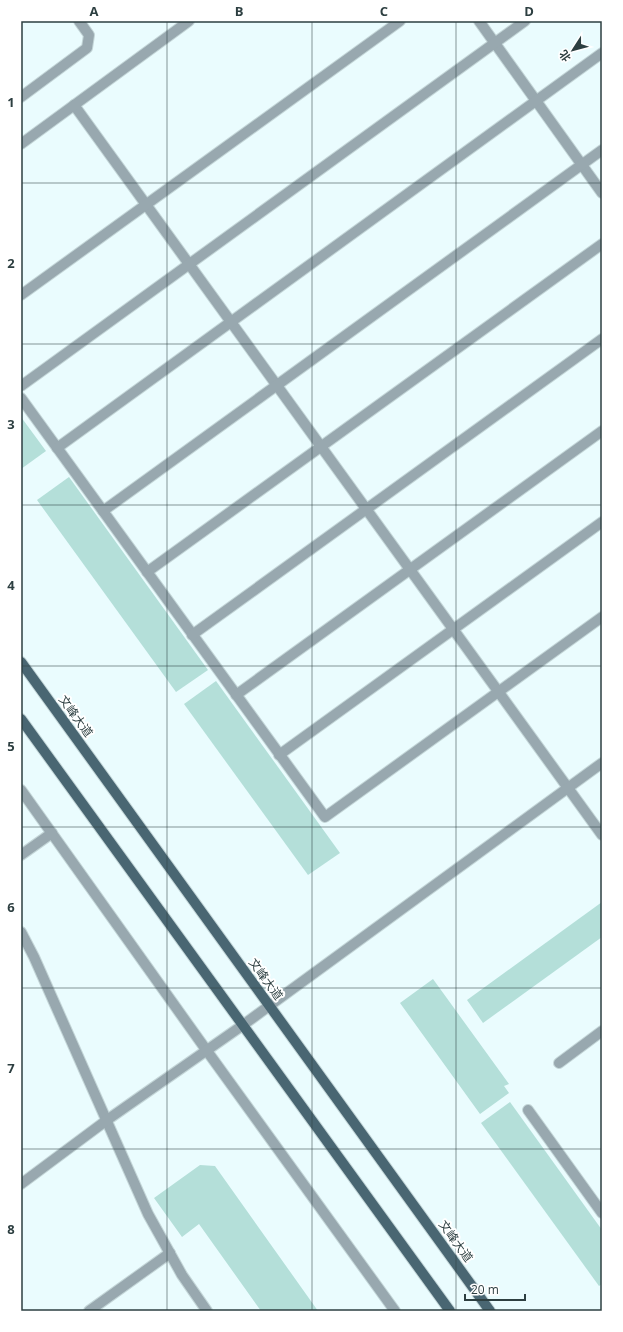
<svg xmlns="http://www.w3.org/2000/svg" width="623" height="1332" font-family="'Open Sans','Noto Sans SC',sans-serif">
<rect width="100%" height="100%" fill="#eafcfe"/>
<!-- building -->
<g fill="#b4dfd9">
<polygon points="21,417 46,451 21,469"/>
<polygon points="69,477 208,670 176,692 37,500"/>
<polygon points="216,681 340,853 308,875 184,704"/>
<polygon points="602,902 602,937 483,1023 467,1000"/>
<polygon points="433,979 509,1084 504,1086 509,1093 480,1114 400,1003"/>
<polygon points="510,1102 602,1230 602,1284 599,1286 481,1123"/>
<polygon points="200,1165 215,1166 318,1311 261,1311 199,1224 182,1237 154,1198"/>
</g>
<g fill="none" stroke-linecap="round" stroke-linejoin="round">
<!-- minor casing -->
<g stroke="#c4d6d8" stroke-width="12">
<g id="minor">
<polyline points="479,21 602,193"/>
<polyline points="21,97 87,48 89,35 79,21"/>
<polyline points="74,105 602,835"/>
<polyline points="21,144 189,21"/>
<polyline points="21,295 400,21"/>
<polyline points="21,386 525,21"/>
<polyline points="21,398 325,817 602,617"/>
<polyline points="57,448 602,53"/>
<polyline points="103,511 602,150"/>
<polyline points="147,572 602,244"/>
<polyline points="192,635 602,339"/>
<polyline points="236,695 602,431"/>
<polyline points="279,755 602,522"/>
<polyline points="21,790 207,1051 395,1311"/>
<polyline points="21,855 52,833"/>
<polyline points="21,932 34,957 148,1214 182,1275 207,1311"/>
<polyline points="559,1063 602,1031"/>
<polyline points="528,1110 602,1213"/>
<polyline points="21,1184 107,1120 243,1025 602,763"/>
<polyline points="89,1311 170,1253"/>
</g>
</g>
<!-- major casing -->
<g stroke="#c4d6d8" stroke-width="12">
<g id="major">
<polyline points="21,662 490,1311"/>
<polyline points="21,719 450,1311"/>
</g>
</g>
<!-- minor -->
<use href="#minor" stroke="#98a8af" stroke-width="10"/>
<!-- major -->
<use href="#major" stroke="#496672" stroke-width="10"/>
</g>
<!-- grid -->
<path fill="none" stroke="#2d3f41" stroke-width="1" stroke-opacity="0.55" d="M167,21V1311M312,21V1311M456,21V1311M21,183H602M21,344H602M21,505H602M21,666H602M21,827H602M21,988H602M21,1149H602"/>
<g text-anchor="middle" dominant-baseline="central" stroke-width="4" stroke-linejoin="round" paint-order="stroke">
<!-- street labels -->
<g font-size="12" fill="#2d3f41" stroke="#fff">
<text transform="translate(76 716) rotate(54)">文峰大道</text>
<text transform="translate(266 979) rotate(54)">文峰大道</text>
<text transform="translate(456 1241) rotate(54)">文峰大道</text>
</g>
</g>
<!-- border -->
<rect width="623" height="1332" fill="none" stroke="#ffffff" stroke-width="44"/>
<!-- north arrow -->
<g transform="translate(573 50) rotate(234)" stroke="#ffffff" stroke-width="3" paint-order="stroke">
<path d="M0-3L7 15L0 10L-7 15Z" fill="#2d3f41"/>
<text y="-6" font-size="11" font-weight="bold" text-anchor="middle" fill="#2d3f41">北</text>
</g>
<!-- scale -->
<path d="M465 1294v6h60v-6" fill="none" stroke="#2d3f41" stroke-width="2"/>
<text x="471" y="1294" font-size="12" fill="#2d3f41" stroke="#ffffff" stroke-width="3" paint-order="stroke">20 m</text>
<rect x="22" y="22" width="579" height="1288" fill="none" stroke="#2d3f41" stroke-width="1.5"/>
<g font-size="13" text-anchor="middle" font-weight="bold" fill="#2d3f41">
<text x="94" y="16">A</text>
<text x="239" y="16">B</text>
<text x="384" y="16">C</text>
<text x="529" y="16">D</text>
<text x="11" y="107">1</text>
<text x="11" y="268">2</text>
<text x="11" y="429">3</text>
<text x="11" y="590">4</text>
<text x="11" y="751">5</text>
<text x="11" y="912">6</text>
<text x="11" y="1073">7</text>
<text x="11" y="1234">8</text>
</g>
</svg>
